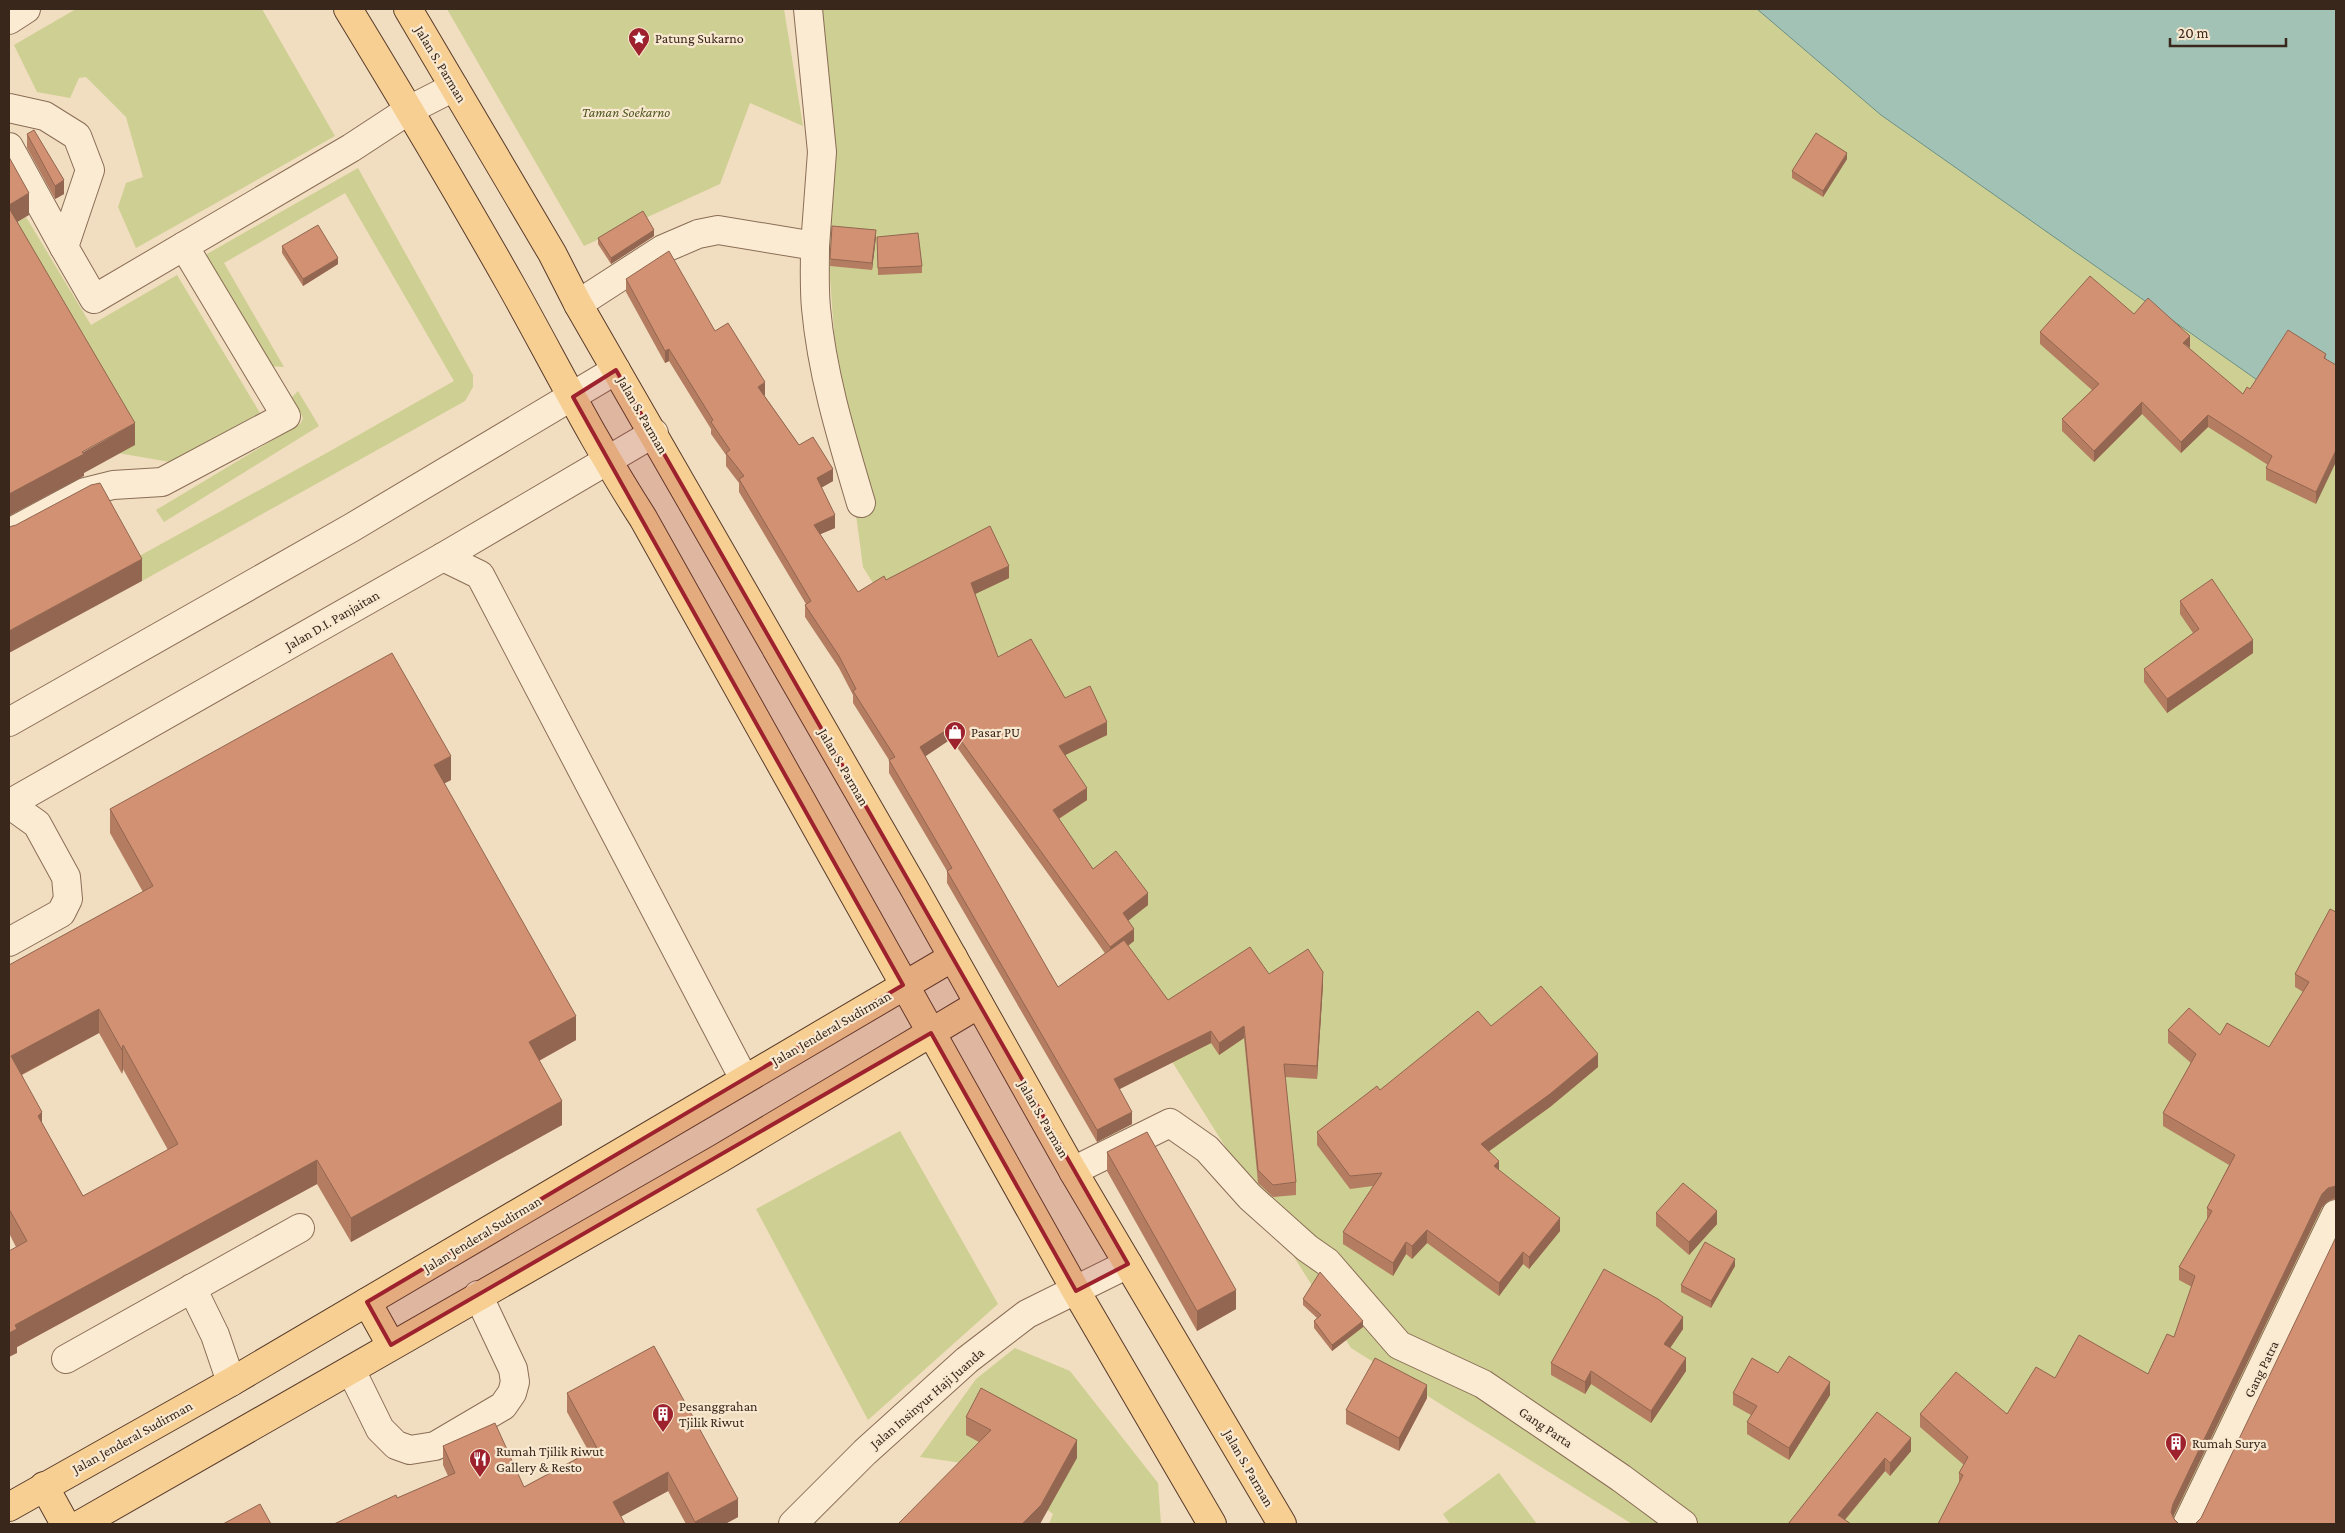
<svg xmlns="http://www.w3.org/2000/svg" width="2345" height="1533" font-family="'Crimson Pro',serif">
<rect width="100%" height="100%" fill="#f1ddbf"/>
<!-- green -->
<g fill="#cecf92">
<polygon points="76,9 262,9 335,136 136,248 118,207 126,183 143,177 126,117 86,77 79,78 70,98 37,92 14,45"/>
<polygon points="447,9 784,9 803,126 750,103 720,184 584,246"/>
<polygon points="810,9 1757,9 1881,115 2304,413 2336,429 2336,1524 1632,1524 1351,1348 863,567 837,372"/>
<polygon points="358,168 473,375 473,387 465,401 142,581 132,560 332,450 454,381 345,193 224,263 284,367 266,366 207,263 207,254"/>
<polygon points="26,217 91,325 177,275 260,413 170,462 118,453 9,227"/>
<polygon points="298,391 319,426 164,522 156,510 301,423 303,418 292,397"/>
<polygon points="900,1131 998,1304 868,1420 756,1209"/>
<polygon points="1015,1348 1070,1371 1158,1483 1161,1524 1049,1524 1053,1514 991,1467 920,1457 976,1379"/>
<polygon points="1499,1473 1537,1524 1450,1524 1443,1514"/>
</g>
<!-- water -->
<polygon fill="#a2c2b6" stroke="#699083" points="1757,9 2336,9 2336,429 2304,413 1881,115"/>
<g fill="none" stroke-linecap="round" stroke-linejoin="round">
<!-- minor casing -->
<g stroke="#8a6d56" stroke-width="30">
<g id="minor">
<polyline points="9,20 26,9"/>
<polyline points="9,108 45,116 77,136 90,170 64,247 94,299 351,148 409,110 454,87"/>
<polyline points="9,147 64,247"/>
<path d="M815,246C815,267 814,288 816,308C822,375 842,439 861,503"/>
<polyline points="578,304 663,249 698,234 718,230 815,246 822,152 808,9"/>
<polyline points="9,533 85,492 113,485 162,482 286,416 184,246"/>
<polyline points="443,557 480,575 744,1079"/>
<polyline points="9,722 351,528 616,370"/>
<polyline points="9,804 443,557 654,433"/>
<polyline points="9,804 37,824 66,877 68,899 61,913 9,942"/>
<polyline points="1073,1171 1170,1123 1207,1149 1250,1197 1307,1248 1327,1262 1399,1345 1483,1384 1621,1478 1683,1524"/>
<polyline points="192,1288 215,1335 231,1382"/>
<polyline points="66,1359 300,1228"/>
<polyline points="351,1370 380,1429 396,1445 410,1450 435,1446 503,1406 512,1393 515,1382 513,1369 478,1295"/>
<polyline points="793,1524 865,1452 967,1360 1027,1314 1128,1264"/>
<polyline points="2187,1524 2336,1214"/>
</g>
</g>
<!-- major casing -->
<g stroke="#583c2b" stroke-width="30">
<g id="major">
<path d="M348,9C404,101 459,193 512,287C555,364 595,444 643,518L1076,1291L1212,1524"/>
<polyline points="408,9 552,253 578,304 914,888 1073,1171 1282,1524"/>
<polyline points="367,1302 391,1345"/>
<polyline points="44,1486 65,1524"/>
<polyline points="9,1507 231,1382 953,957"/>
<polyline points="81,1524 719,1159 979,1004"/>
</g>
</g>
<!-- minor -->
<use href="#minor" stroke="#fbebd2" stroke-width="28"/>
<!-- major -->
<use href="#major" stroke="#f7cf93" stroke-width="28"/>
</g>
<!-- wall -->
<g fill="#b47d62" fill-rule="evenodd">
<polygon points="27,134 64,194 55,199 27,148"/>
<polygon points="1847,159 1823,197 1792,178 1792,171"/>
<polygon points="832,226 876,237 872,270 830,266"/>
<polygon points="654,236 611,264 598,244 598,238"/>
<polygon points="877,237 922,266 922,273 878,275"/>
<polygon points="282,246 338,264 303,286 282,253"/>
<path d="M626,279L715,331L765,395H764L799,445L833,481L821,488L835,528L820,534L858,592L886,580L1009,578L975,594L998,657L1065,698L1107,735L1065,755L1087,800L1059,819L1093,869L1148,905L1128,920L1134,941L1128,946L1168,1000L1269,974L1323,984L1317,1079L1285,1077L1296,1182V1195L1273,1197L1258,1183L1244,1038L1219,1055L1211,1043L1119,1089L1132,1124L1097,1142L947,883V871L889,773V760L853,703V695L839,668L805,617V605L806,604L739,492V483L726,466V455L711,434V429L669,361L665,363L626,292ZM951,739L1105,953L1058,987L925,756Z"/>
<polygon points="2134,314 2189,349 2243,394 2250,389 2326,354 2316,504 2266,480 2266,468 2268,465 2208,427 2181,453 2142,414 2094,462 2062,431 2062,419 2092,390 2040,344 2040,332"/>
<polygon points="2180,601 2253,653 2167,713 2144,682 2144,669 2193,633 2180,614"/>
<path d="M451,780L444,783L576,1040L539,1061L562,1125L351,1242L317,1184L17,1347V1353L16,1247L9,1233V965L143,892L110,833V809ZM99,1033L122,1074L123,1069L168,1150L83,1196L42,1123L22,1075Z"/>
<polygon points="2336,912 2336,1199 2328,1201 2322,1207 2173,1517 1959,1482 1959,1473 1964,1465 1920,1427 1920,1414 2007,1414 2055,1378 2148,1374 2174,1337 2192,1287 2179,1280 2179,1267 2207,1220 2207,1208 2229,1165 2163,1126 2163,1113 2191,1063 2168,1043 2168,1030 2220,1035 2269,1047 2303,992 2295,987 2295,974"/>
<polygon points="1491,1026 1598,1067 1550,1107 1489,1151 1499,1170 1560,1231 1529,1269 1523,1264 1499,1296 1427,1243 1412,1259 1406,1254 1393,1276 1343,1244 1343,1232 1373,1186 1350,1189 1317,1145 1317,1132 1380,1090"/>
<polygon points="1107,1152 1236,1309 1197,1331 1107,1171"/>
<polygon points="1656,1213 1717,1224 1689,1255 1656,1226"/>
<polygon points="1735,1266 1711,1308 1681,1292 1681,1285"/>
<polygon points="1303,1299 1363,1327 1332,1351 1314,1328 1314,1321 1317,1318 1303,1305"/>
<polygon points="1683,1329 1670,1348 1686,1371 1651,1423 1591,1384 1585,1394 1551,1375 1551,1363"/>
<polygon points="1778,1373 1830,1395 1789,1460 1747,1434 1747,1422 1751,1415 1733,1405 1733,1393"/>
<polygon points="567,1393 738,1517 725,1524 686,1524 668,1491 621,1516 397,1498 448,1476 443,1465 443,1446 524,1487 589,1452 567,1412"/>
<polygon points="1427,1398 1399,1451 1346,1424 1346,1410"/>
<polygon points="1877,1412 1911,1451 1890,1476 1885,1471 1845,1520 1788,1524"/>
<polygon points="966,1417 1077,1458 979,1442 966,1435"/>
</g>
<!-- shaded-wall -->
<g fill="#926650">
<polygon points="1847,153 1847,159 1823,197 1823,191"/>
<polygon points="64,180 64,194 55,199 55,186"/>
<polygon points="29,193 29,215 9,227 9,205"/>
<polygon points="654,230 654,236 611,264 611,258"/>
<polygon points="876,230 876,237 872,270 872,263"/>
<polygon points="338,258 338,264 303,286 303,279"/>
<polygon points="2190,336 2190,348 2183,343"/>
<polygon points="669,349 669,361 665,363 665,351"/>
<polygon points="765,382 765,395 758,399 758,387"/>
<polygon points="2142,402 2142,414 2094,462 2094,451"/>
<polygon points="2208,415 2208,427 2181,453 2181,442"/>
<polygon points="135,423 135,445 84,473 84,476 9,516 9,494"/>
<polygon points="2336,450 2336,462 2316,504 2316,492"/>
<polygon points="833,469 833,481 817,490 817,478"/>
<polygon points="835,515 835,528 814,537 814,525"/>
<polygon points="142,559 142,581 9,653 9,631"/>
<polygon points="1009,566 1009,578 971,596 971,583"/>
<polygon points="2253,640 2253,653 2167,713 2167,699"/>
<polygon points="1107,722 1107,735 1059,758 1059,746"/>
<polygon points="951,727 951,739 920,760 920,747"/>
<polygon points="451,756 451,780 434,789 434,765"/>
<polygon points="1087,788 1087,800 1053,822 1053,810"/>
<polygon points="1148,893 1148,905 1123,925 1123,913"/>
<polygon points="1134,929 1134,941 1110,959 1110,947"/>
<polygon points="1323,972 1323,984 1317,1079 1317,1066"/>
<polygon points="99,1009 99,1033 11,1080 11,1056"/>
<polygon points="576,1016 576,1040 529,1066 529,1042"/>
<polygon points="1244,1026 1244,1038 1219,1055 1219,1043"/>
<polygon points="1211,1031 1211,1043 1114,1092 1114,1079"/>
<polygon points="123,1045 123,1069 122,1074 122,1050"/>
<polygon points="1598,1054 1598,1067 1550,1107 1481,1157 1481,1144"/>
<polygon points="562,1101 562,1125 351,1242 351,1218"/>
<polygon points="42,1112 42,1137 38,1116"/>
<polygon points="1132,1112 1132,1124 1097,1142 1097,1130"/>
<polygon points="317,1160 317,1184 17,1347 17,1353 9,1357 9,1333 15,1325"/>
<polygon points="1499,1161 1499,1173 1494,1166"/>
<polygon points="2335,1186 2335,1198 2328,1201 2322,1207 2173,1517 2171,1512 2173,1504 2322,1194 2328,1188"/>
<polygon points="1717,1211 1717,1224 1689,1255 1689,1242"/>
<polygon points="1560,1218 1560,1231 1529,1269 1529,1257"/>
<polygon points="1427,1230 1427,1243 1412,1259 1412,1246"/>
<polygon points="1406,1242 1406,1254 1393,1276 1393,1263"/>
<polygon points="1523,1252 1523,1264 1499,1296 1499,1283"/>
<polygon points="1735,1259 1735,1266 1711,1308 1711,1301"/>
<polygon points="1236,1290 1236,1309 1197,1331 1197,1311"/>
<polygon points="1683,1317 1683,1329 1664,1357 1664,1344"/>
<polygon points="1363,1321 1363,1327 1332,1351 1332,1345"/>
<polygon points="1686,1358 1686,1371 1651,1423 1651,1411"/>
<polygon points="1591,1371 1591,1384 1585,1394 1585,1382"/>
<polygon points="1830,1382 1830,1395 1789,1460 1789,1448"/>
<polygon points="1427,1385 1427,1398 1399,1451 1399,1438"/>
<polygon points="1911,1438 1911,1451 1890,1476 1890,1463"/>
<polygon points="1077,1440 1077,1458 1040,1524 1022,1524"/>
<polygon points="1885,1458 1885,1471 1841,1524 1838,1515"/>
<polygon points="668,1472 668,1491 613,1521 613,1502"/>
<polygon points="738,1499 738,1517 725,1524 695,1524 695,1522"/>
</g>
<!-- building -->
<g fill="#d19172" stroke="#926650" fill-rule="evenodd">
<polygon points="34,130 64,180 55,186 27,134"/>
<polygon points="1816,133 1847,153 1823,191 1792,171"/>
<polygon points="9,157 29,193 9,205"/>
<polygon points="9,208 135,423 82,452 84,454 9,494"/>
<polygon points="643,211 654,230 611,258 598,238"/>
<polygon points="318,225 338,258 303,279 282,246"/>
<polygon points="832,226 876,230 872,263 830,259"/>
<polygon points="918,233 922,266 878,268 877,237"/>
<polygon points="669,251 715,331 728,323 765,382 758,387 799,445 813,437 833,469 817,478 835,515 814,525 858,592 884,576 886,580 990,526 1009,566 971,583 998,657 1031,639 1065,698 1090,686 1107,722 1059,746 1087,788 1053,810 1093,869 1116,851 1148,893 1123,913 1134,929 1110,947 951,727 920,747 1058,987 1124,940 1168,1000 1250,947 1269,974 1308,949 1323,972 1317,1066 1284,1064 1296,1182 1273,1185 1258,1170 1244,1026 1219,1043 1211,1031 1114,1079 1132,1112 1097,1130 947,871 952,868 889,760 895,757 853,691 856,689 839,656 805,605 811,601 739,479 744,476 726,453 730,450 711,422 713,420 669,349 665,351 626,279"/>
<polygon points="2090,276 2134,314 2148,298 2190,336 2183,343 2243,394 2247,387 2250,389 2288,330 2326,354 2324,358 2336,365 2336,450 2316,492 2266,468 2272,456 2208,415 2181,442 2142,402 2094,451 2062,419 2099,384 2040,332"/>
<polygon points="100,483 142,559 9,631 9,527 16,525 91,485"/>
<polygon points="2212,579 2253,640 2167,699 2144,669 2199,629 2180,601"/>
<path d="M392,653L451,756L434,765L576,1016L529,1042L562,1101L351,1218L317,1160L15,1325L17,1329L9,1333V1251L27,1241L9,1209V965L153,886L110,809ZM99,1009L122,1050L123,1045L178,1144L83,1196L38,1116L42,1112L11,1056Z"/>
<polygon points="2330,909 2336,912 2336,1186 2328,1188 2322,1194 2173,1504 2171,1512 2174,1519 2179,1524 1938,1524 1963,1475 1959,1473 1968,1457 1920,1414 1956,1372 2007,1414 2036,1367 2055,1378 2079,1335 2148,1374 2167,1334 2174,1337 2195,1276 2179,1267 2212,1211 2207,1208 2235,1155 2163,1113 2196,1054 2168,1030 2189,1008 2220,1035 2227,1023 2269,1047 2309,982 2295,974"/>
<polygon points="1541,986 1598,1054 1550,1094 1481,1144 1499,1161 1494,1166 1560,1218 1529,1257 1523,1252 1499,1283 1427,1230 1412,1246 1406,1242 1393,1263 1343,1232 1382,1173 1350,1176 1317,1132 1377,1086 1380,1090 1478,1011 1491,1026"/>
<polygon points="1147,1132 1236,1290 1197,1311 1107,1152"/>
<polygon points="1683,1183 1717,1211 1689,1242 1656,1213"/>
<polygon points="2336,1237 2336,1524 2195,1524 2201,1518"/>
<polygon points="1705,1242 1735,1259 1711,1301 1681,1285"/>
<polygon points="1604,1269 1658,1299 1683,1317 1664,1344 1686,1358 1651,1411 1591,1371 1585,1382 1551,1363"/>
<polygon points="1320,1272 1363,1321 1332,1345 1314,1321 1321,1315 1303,1299"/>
<polygon points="654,1346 738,1499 695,1522 668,1472 613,1502 625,1524 334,1524 396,1495 397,1498 455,1473 443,1446 495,1423 524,1487 597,1448 567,1393"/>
<polygon points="1789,1356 1830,1382 1789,1448 1747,1422 1757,1406 1733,1393 1752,1358 1778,1373"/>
<polygon points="1375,1358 1427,1385 1399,1438 1346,1410"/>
<polygon points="981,1388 1077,1440 1041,1505 1022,1524 898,1524 991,1430 966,1417"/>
<polygon points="1877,1412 1911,1438 1890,1463 1885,1458 1838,1515 1851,1524 1788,1524"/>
<polygon points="260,1504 271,1524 223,1524"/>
</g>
<!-- marked area -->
<path fill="#9d222e" fill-opacity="0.2" stroke="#9d222e" stroke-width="4" stroke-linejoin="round" d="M616,370L1128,1264L1076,1291L931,1033L391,1345L367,1302L903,985L573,397Z"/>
<!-- icons -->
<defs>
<g id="sight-pin" transform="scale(1.125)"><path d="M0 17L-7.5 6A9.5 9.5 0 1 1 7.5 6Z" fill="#9d222e" stroke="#f8e8cf"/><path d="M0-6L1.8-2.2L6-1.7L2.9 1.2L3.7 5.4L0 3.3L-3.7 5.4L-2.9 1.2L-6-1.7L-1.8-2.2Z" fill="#fff"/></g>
<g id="shop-pin" transform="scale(1.125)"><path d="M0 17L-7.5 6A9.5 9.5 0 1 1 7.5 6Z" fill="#9d222e" stroke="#f8e8cf"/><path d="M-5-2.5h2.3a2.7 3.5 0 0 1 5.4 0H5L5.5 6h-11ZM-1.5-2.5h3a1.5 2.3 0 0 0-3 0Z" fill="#fff"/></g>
<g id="building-pin" transform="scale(1.125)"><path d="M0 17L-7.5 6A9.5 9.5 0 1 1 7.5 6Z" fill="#9d222e" stroke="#f8e8cf"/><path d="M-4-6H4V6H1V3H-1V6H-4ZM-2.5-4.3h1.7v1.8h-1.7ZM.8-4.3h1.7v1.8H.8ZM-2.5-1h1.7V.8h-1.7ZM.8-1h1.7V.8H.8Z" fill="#fff"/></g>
<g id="restaurant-pin" transform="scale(1.125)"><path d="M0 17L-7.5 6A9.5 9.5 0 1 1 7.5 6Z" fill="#9d222e" stroke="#f8e8cf"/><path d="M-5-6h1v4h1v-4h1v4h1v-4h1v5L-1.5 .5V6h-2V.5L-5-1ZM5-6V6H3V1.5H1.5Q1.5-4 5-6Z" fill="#fff"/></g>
</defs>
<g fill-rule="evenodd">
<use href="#sight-pin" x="639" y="38"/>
<use href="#shop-pin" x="955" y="732"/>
<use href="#building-pin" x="663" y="1414"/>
<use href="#building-pin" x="2176" y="1443"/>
<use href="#restaurant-pin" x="480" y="1459"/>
</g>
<g text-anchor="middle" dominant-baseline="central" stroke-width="4.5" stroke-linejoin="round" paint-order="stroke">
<!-- poi labels -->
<g font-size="14" fill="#39271c" stroke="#f8e8cf" text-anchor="start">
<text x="655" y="38">Patung Sukarno</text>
<text x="971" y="732">Pasar PU</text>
<text x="679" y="1406">Pesanggrahan<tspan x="679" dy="16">Tjilik Riwut</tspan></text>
<text x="2192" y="1443">Rumah Surya</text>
<text x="496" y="1451">Rumah Tjilik Riwut<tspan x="496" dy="16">Gallery &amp; Resto</tspan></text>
</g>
<!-- street labels -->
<g font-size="14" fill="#39271c" stroke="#f8e8cf">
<text transform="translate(441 64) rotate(59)">Jalan S. Parman</text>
<text transform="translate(643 415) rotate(60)">Jalan S. Parman</text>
<text transform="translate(332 620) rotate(-30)">Jalan D.I. Panjaitan</text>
<text transform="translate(844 767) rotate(60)">Jalan S. Parman</text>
<text transform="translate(831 1028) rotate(-30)">Jalan Jenderal Sudirman</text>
<text transform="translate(1044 1119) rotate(60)">Jalan S. Parman</text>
<text transform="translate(482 1234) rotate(-31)">Jalan Jenderal Sudirman</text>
<text transform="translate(2261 1369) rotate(-64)">Gang Patra</text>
<text transform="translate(927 1398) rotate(-41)">Jalan Insinyur Haji Juanda</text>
<text transform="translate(1546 1427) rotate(34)">Gang Parta</text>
<text transform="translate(132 1437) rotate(-29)">Jalan Jenderal Sudirman</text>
<text transform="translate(1249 1468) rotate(60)">Jalan S. Parman</text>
</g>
<!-- park labels -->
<g font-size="14" font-style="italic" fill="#4e5721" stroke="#f8e8cf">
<text x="626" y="112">Taman Soekarno</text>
</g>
</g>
<!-- border -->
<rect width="2345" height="1533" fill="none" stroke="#39271c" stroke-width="20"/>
<!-- scale -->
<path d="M2170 38v8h116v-8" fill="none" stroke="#39271c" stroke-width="2.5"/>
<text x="2178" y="38" font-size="15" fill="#39271c" stroke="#f8e8cf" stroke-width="4" paint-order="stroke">20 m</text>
</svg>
